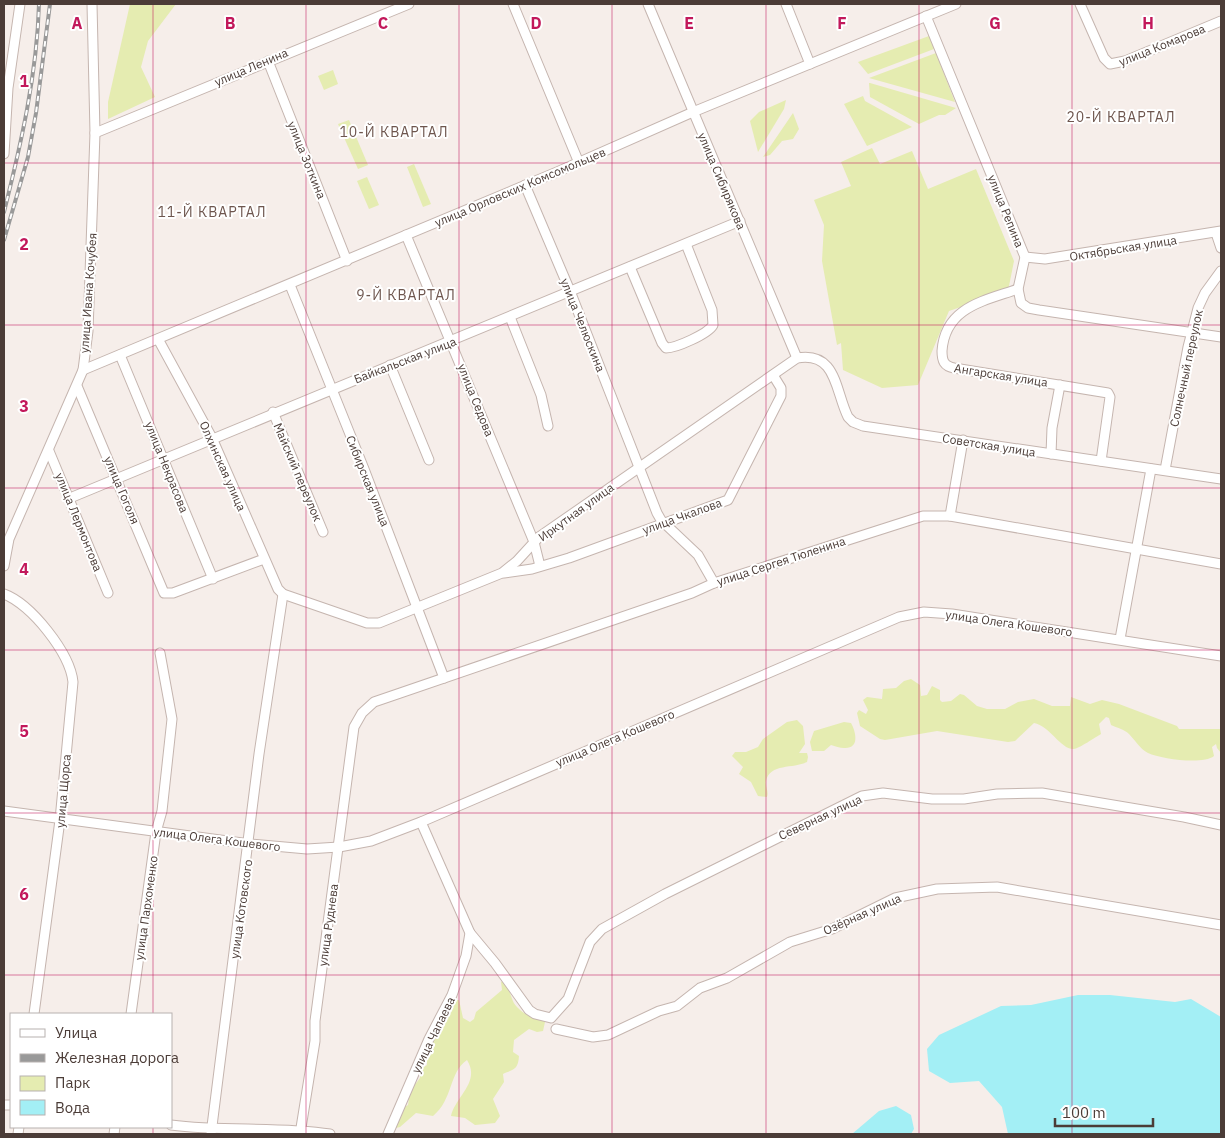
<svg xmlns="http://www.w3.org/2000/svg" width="1225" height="1138" font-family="'IBM Plex Sans',sans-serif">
<rect width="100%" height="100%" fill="#f6eeea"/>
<!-- green -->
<g fill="#e5ecb1">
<polygon points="130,4 176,4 148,41 141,67 155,97 108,119 108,102"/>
<polygon points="929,36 934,49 868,74 858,62"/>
<polygon points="936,53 955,102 869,78"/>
<polygon points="333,70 338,84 324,90 318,76"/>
<polygon points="869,83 870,83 956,108 945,115 939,115 919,124 870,97"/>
<polygon points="863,96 865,101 912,127 867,146 844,104"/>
<polygon points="786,100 784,109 758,152 750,121 759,112"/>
<polygon points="793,113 799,129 793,139 782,141 770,155 763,157"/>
<polygon points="349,120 368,165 358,169 338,124"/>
<polygon points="872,148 880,164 912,151 928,189 976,169 1014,261 1008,291 949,311 918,385 882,388 843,370 841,343 837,345 822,261 824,225 814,200 851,186 841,162"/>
<polygon points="414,164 431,204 423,207 407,167"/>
<polygon points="367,177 379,205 369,209 357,181"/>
<path d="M911,679L920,685L921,696L927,695L932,686L940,690V700L942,702L951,701L960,694L964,695L977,706L987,709H1005L1018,702L1034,699L1052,706H1070L1071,697L1090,704L1102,700L1119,704L1177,726L1179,729H1221V753L1217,748L1216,744L1212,747L1214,756C1203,765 1161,759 1148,753C1140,749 1135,740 1129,734C1124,729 1117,728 1111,725L1109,718L1106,717L1099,724L1101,734C1096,737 1078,749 1074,749C1061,750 1050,726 1034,723L1015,741L1008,742L937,731L885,740L880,739L860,726L857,713L859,710L866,714L868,710L863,700L867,697L882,699L883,689L896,688L904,681Z"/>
<path d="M797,720L803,726L805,744L799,753H807L808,757L807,762C793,769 770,763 766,781C765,787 769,791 767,797L758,796L751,782L739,774L743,767L732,756L735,752H746L758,747L763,739L787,722Z"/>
<path d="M844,722L851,723C856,732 860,749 844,748C840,748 835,746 831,745L824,751H812L810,742L814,731Z"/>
<path d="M503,981C511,988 510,1000 517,1007C528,1019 537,1015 545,1022L543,1031L537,1032L529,1029L514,1040L513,1052L519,1056C518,1070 514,1069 503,1074L504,1082L493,1099L500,1116L495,1123L475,1125L465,1118L451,1116C455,1097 481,1082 467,1060C449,1072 453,1100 433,1116L416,1113L400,1127L396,1128L400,1110L408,1105L410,1091L420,1078V1069L427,1065C425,1050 446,1015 454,1000H459L463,1018L470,1022L474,1019L476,1012L502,990L501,982Z"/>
</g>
<!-- water -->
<g fill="#a3eff5">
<polygon points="1078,995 1110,995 1175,1002 1191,999 1221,1017 1221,1134 1008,1134 1002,1107 979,1081 950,1083 929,1071 927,1049 939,1035 1001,1006 1031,1005"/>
<polygon points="896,1106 911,1115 914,1129 911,1134 852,1134 879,1111"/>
</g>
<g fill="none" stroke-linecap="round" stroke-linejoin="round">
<!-- minor casing -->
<g stroke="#c5b5af" stroke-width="11">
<g id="minor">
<polyline points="513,4 579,163"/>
<polyline points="648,4 797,358"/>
<polyline points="786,4 810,64"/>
<polyline points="1080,4 1104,58 1110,64 1125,61 1221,21"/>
<polyline points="926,16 1025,257 1018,289 1021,303 1028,308 1039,310 1221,337"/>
<polyline points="268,61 347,261"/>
<polyline points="95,133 409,4"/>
<polyline points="4,154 8,88 20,4"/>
<polyline points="525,185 570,291 657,513 661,520 698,555 714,583"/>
<polyline points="1216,233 1221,248"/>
<polyline points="406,235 534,542 540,566"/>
<polyline points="1025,257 1045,259 1221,231"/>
<path d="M630,267L662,343L666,348C676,348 708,334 713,325L712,310L686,244"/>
<polyline points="290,285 364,469 444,678"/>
<path d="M1018,289C984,301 945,307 942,351C942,361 944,366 954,368L1108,393L1110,397L1101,461"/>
<polyline points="510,317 541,395 548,426"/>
<path d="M158,339L212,438L278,589L283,594L367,623H379L502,573L517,561L539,537L797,358C837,351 835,391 848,417L853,422L863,426L1221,479"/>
<polyline points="120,355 213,579"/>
<polyline points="390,365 429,460"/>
<polyline points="83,370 557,172 693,112 956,4"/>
<polyline points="77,386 164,593 173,593 264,559"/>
<polyline points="273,412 323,532"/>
<polyline points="49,451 108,593"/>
<polyline points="1051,454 1052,428 1060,385"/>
<polyline points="1165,470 1188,347 1198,308 1205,293 1221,271"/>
<polyline points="70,498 740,221"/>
<polyline points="950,516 963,440"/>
<polyline points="4,566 9,539 83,370 88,331 95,133 92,4"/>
<polyline points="504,573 532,569 569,558 728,500 781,396 781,388 773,375"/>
<path d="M4,594C31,604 70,653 73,682L60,820L34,1014"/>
<polyline points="1120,639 1151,469"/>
<polyline points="4,811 250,844 307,849 339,847 371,841 421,822 899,617 924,612 952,614 1221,656"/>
<polyline points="470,933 495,963 529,1010 535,1014 551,1018 568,999 590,942 602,929 665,894 862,796 883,793 932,799 964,799 997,794 1042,793 1184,817 1221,825"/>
<polyline points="131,1014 156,832 162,811 172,719 160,653"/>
<polyline points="556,1029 593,1037 608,1035 659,1011 677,1006 700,988 727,978 790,942 832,929 895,898 937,889 997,887 1221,925"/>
<polyline points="4,1105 11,1105"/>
<path d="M171,1125C224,1132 278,1126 330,1134"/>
<polyline points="18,1134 19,1127"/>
<polyline points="114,1134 115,1127"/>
<polyline points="211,1134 259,754 283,594"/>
<polyline points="300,1134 315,1041 315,1021 354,727 362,713 374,702 692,593 714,583 923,516 950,516 1221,564"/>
<polyline points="388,1134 429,1039 452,995 466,956 470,933 421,822"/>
</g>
</g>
<!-- minor -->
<use href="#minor" stroke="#fff" stroke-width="9"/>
<!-- rail casing -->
<g stroke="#999" stroke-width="4">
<g id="rail">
<path d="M4,212C21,144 37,74 39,4"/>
<polyline points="4,240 28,157 36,113 50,4"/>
</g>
</g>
<!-- rail -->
<use href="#rail" stroke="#fff" stroke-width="2" stroke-dasharray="5.5" stroke-linecap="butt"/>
</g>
<!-- grid -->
<path fill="none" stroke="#c2185b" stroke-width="1" stroke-opacity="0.55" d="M153,4V1014M306,4V1134M459,4V1134M612,4V1134M766,4V1134M919,4V1134M1072,4V1134M4,163H1221M4,325H1221M4,488H1221M4,650H1221M4,813H1221M4,975H1221M153,1127V1134"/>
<g text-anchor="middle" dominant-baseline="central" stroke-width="4" stroke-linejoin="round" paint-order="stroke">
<!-- street labels -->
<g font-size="12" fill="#4b3c37" stroke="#fff">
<text transform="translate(1162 45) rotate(-22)">улица Комарова</text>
<text transform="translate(251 67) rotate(-23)">улица Ленина</text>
<text transform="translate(307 160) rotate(68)">улица Зоткина</text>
<text transform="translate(722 181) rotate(67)">улица Сибирякова</text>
<text transform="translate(520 187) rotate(-23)">улица Орловских Комсомольцев</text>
<text transform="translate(1006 211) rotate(68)">улица Репина</text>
<text transform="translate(1123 248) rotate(-9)">Октябрьская улица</text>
<text transform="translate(88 293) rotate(-86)">улица Ивана Кочубея</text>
<text transform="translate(583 325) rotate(68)">улица Челюскина</text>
<text transform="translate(405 360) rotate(-21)">Байкальская улица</text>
<text transform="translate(1186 368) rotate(-78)">Солнечный переулок</text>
<text transform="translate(1001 375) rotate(9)">Ангарская улица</text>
<text transform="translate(476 400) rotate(68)">улица Седова</text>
<text transform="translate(989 445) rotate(9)">Советская улица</text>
<text transform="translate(223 466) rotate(66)">Олхинская улица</text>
<text transform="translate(167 467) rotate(68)">улица Некрасова</text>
<text transform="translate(298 472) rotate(67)">Майский переулок</text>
<text transform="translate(368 481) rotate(68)">Сибирская улица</text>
<text transform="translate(122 490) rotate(67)">улица Гоголя</text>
<text transform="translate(576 512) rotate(-36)">Иркутная улица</text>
<text transform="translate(682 516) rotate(-20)">улица Чкалова</text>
<text transform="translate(79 522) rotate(68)">улица Лермонтова</text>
<text transform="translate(781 561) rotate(-18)">улица Сергея Тюленина</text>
<text transform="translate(1009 623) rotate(8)">улица Олега Кошевого</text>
<text transform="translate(615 738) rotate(-23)">улица Олега Кошевого</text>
<text transform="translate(63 791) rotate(-85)">улица Щорса</text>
<text transform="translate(820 817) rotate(-25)">Северная улица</text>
<text transform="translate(217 839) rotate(7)">улица Олега Кошевого</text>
<text transform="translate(146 908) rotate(-82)">улица Пархоменко</text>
<text transform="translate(241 909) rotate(-82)">улица Котовского</text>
<text transform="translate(862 914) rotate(-24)">Озёрная улица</text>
<text transform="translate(328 925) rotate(-82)">улица Руднева</text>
<text transform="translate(433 1035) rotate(-64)">улица Чапаева</text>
</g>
<!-- neighbourhood labels -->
<g font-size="14" letter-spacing="1" fill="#6e564e" stroke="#fff">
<text x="1121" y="117">20-Й КВАРТАЛ</text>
<text x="394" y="132">10-Й КВАРТАЛ</text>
<text x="212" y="212">11-Й КВАРТАЛ</text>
<text x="406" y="295">9-Й КВАРТАЛ</text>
</g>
</g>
<g font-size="16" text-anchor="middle" font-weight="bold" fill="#c2185b" stroke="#fff" stroke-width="4" stroke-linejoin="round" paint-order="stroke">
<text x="77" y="29">A</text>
<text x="230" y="29">B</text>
<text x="383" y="29">C</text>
<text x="536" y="29">D</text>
<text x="689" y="29">E</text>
<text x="842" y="29">F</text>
<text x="995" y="29">G</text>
<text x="1148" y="29">H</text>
<text x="24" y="87">1</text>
<text x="24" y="250">2</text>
<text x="24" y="412">3</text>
<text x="24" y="575">4</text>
<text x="24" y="737">5</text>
<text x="24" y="900">6</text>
</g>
<!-- border -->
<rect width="1225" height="1138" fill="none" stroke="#4b3c37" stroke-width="10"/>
<!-- legend -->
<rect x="10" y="1013" width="162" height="115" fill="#ffffff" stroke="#b7b1af"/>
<rect x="20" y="1029" width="25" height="8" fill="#ffffff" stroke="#b7b1af"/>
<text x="55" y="1038" font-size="15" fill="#4b3c37">Улица</text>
<rect x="20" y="1054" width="25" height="8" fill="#999999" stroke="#b7b1af"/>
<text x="55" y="1063" font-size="15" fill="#4b3c37">Железная дорога</text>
<rect x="20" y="1076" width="25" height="15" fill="#e5ecb1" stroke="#b7b1af"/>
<text x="55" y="1088" font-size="15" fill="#4b3c37">Парк</text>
<rect x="20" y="1100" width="25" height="15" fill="#a3eff5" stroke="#b7b1af"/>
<text x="55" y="1113" font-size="15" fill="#4b3c37">Вода</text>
<!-- scale -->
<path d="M1055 1118v8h98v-8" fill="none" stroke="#4b3c37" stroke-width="2.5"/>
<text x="1062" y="1118" font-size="15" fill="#4b3c37" stroke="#ffffff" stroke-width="4" paint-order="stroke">100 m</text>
</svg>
